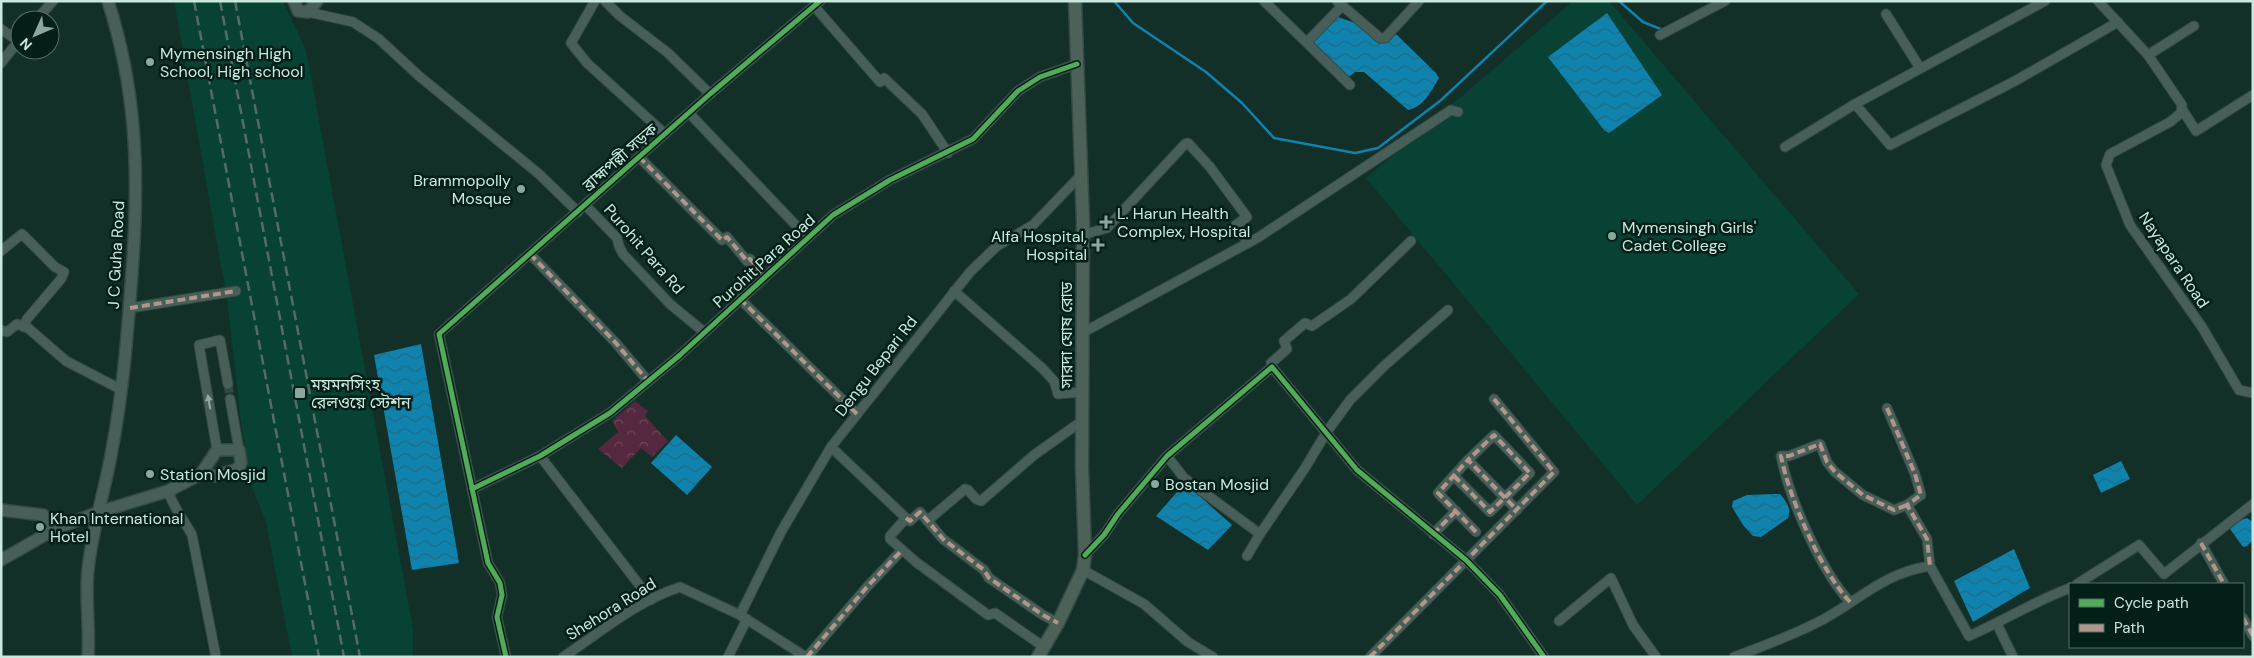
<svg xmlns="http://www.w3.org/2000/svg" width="2254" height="658" font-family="'DM Sans','Noto Sans Bengali',sans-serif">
<defs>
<pattern id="park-crowns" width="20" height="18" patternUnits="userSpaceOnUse" patternTransform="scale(1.25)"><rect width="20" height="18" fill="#56283f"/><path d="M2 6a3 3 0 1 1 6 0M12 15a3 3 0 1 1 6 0" fill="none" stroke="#6d475a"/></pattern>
<pattern id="water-waves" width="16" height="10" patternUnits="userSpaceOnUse" patternTransform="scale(1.25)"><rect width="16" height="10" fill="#0f83ae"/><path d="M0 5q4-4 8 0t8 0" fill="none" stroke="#216b83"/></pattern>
</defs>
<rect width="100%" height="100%" fill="#122f28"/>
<!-- built -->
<g fill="#074235">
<polygon points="174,1 283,1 306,50 413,629 413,657 292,657 266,522 250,482 240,414 227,299"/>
<polygon points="1573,1 1609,1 1859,294 1637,505 1366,178"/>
</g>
<!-- park -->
<polygon fill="url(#park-crowns)" points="635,401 648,411 645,416 668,441 652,457 641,448 622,468 598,449 618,432 612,421"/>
<!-- water -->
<g fill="url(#water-waves)">
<polygon points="1607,13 1662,95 1609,133 1604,130 1548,57"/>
<path d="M1338,17L1358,24L1379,40L1394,34L1397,35L1436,73L1439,78C1431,91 1424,107 1408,110L1364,72H1355L1347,78L1315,47L1313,42L1333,19Z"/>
<polygon points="421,344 459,563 412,570 374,355"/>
<polygon points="676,435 712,467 687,495 651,463"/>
<polygon points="2121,461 2130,479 2101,493 2093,475"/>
<polygon points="1185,483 1232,525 1208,550 1156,516"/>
<path d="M1774,494H1780C1786,501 1792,509 1788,518L1761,537L1753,536L1743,525L1732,507L1733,501L1747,495Z"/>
<polygon points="2247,518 2253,522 2253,540 2247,546 2243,547 2230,529 2233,523"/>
<polygon points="2014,549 2030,588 1973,622 1954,581"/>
</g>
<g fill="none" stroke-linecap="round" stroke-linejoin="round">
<!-- stream -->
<g stroke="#0f83ae" stroke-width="2.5">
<polyline points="1114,1 1133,23 1206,72 1242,103 1274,138 1355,153 1378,148 1440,101 1547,1"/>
<polyline points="1619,1 1643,22 1663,30"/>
</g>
<!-- minor-tunnel -->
<polyline stroke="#2e4b43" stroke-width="9" stroke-dasharray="9 4.5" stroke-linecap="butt" points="228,384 230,399"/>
<!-- minor casing -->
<g stroke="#344943" stroke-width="11">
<g id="minor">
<polyline points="595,1 571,43 587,63 665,134"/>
<polyline points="605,1 620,16 668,53 710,94"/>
<polyline points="1264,1 1350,85"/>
<polyline points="1337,1 1380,38 1385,38 1419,1"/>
<polyline points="2098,1 2148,55 2182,105 2181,113 2170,122 2110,154 2106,165 2130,225 2202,327 2239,390 2253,393"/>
<polyline points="814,6 880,82 884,78 922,114 948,153"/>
<polyline points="308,12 353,22 379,39 419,76 539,174 578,212"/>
<polyline points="1886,14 1920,68"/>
<polyline points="36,20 53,1"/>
<polyline points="1,29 18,41"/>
<polyline points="1660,35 1725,1"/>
<polyline points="1307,42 1342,6"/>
<polyline points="2148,55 2194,26"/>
<polyline points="1,63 20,39"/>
<polyline points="1855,104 2045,1"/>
<polyline points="2182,109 2196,131 2253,95"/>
<polyline points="689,113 808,238"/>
<polyline points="1785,147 1855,104 1890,145 2015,81 2118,22"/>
<polyline points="639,157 722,240 727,237 747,261 750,259 765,276"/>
<polyline points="585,205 617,238 619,246 623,254 670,304 704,332"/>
<polyline points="1082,235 1107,228 1185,144 1188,143 1210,167 1247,217 1236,225 1248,243"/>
<polyline points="1,251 22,234 55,267 64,272 61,279 27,319 24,327"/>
<polyline points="530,254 615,342 648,381"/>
<polyline points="954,291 1042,368 1054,381 1058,394 1082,392"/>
<polyline points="740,299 857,414"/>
<polyline points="130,308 236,291"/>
<polyline points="1,330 7,332 17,324 28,328 66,361 122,390"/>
<polyline points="1082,333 1259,237 1451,110 1458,112"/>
<polyline points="1272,367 1271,363 1287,349 1284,341 1305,323 1312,326 1351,299 1411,241"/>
<polyline points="230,399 239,450"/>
<polyline points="1887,408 1915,474 1921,495 1907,505 1927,539 1930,566"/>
<polyline points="831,447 906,518 890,536 890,539 916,562 988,615 995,613 1044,647"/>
<polyline points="217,450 199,345 220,340 228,384"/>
<polyline points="540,456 651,600"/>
<polyline points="1167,456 1184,478 1260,534 1247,556"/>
<polyline points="1454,476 1490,512 1530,473 1494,435 1468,460"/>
<polyline points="472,489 540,456 610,413 680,355 833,215 890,180 973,139 1018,91 1040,77 1077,64"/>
<path d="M168,491C173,507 184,520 192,535L216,657"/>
<polyline points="906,518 910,521 920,512 943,539 984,570 989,578 1043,615 1058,623"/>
<polyline points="927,521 965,489 968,490 976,499 981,501 1034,455 1082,421"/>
<polyline points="1476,532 1438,493 1468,460 1517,510"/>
<polyline points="1260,534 1305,468 1326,433 1350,400 1384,366 1448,310"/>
<polyline points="1433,534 1456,511"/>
<polyline points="2201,543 2224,584"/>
<polyline points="1085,555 1104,535 1118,514 1167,456 1272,367 1357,470 1466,560 1500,595 1544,657"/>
<polyline points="1083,570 1144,604 1188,642 1213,657"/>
<polyline points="2077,584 2139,545 2164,574 2253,504"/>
<path d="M1850,602C1821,571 1789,498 1781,456H1789L1820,444L1827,462L1835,472L1863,495L1894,510L1907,505"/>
<polyline points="740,615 781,532 831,447 970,272 997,246 1033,225 1082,174"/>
<polyline points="2243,618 2253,636"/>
<polyline points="1559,621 1611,578 1633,625 1656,657"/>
<polyline points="1997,624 2013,657"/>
<polyline points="506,657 497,617 502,595 500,583 488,563 439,334 710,94 820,1"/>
<path d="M563,657C601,632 637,601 680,587L740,615L806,657"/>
<polyline points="728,657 747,619"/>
<polyline points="807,657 867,587 902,550"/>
<polyline points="1370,657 1554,472 1494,399"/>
<path d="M1734,657C1764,646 1796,634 1824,619C1862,598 1884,573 1930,566L1969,636C2003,621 2035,601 2070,588"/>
</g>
</g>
<!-- tertiary casing -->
<g stroke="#344943" stroke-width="14">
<g id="tertiary">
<polyline points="294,1 298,11 308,12 317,1"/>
<polyline points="1,510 43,515 57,528 99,512 168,491 201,474 217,450 239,450 241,463 238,469 215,476 201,474"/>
<polyline points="1,560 57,528"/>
<path d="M88,657C90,628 85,598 88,570C92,531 104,493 111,455C124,388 128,326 133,259C139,169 136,88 108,1"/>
</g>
</g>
<!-- secondary casing -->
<g stroke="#344943" stroke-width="15">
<polyline id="secondary" points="1038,657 1058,623 1083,570 1085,555 1082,467 1083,222 1075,1"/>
</g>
<!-- minor -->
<use href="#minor" stroke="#485f59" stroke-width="9"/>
<!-- tertiary -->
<use href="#tertiary" stroke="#485f59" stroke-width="11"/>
<!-- secondary -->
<use href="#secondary" stroke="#4c6158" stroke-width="12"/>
<!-- rail -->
<g stroke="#576b66" stroke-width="2.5" stroke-dasharray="10 5" stroke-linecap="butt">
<polyline points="194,1 319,657"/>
<polyline points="220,1 344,657"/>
<polyline points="235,1 360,657"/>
</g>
<!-- quiet -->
<g stroke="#b2968c" stroke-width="4" stroke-dasharray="8 4" stroke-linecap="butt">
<polyline points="639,157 722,240 727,237 747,261 750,259 765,276"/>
<polyline points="530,254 615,342 648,381"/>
<polyline points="740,299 857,414"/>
<polyline points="130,308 236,291"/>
<polyline points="1887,408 1915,474 1921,495 1907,505 1927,539 1930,566"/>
<polyline points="1454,476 1490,512 1530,473 1494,435 1468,460"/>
<polyline points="906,518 910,521 920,512 943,539 984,570 989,578 1043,615 1058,623"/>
<polyline points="1476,532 1438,493 1468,460 1517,510"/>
<polyline points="1433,534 1456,511"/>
<polyline points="2201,543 2224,584"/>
<path d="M1850,602C1821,571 1789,498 1781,456H1789L1820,444L1827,462L1835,472L1863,495L1894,510L1907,505"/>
<polyline points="2243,618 2253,636"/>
<polyline points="807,657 867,587 902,550"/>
<polyline points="1370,657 1554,472 1494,399"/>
</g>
<!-- cycleway casing -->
<g stroke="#041f18" stroke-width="8">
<g id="cycleway">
<polyline points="472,489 540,456 610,413 680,355 833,215 890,180 973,139 1018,91 1040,77 1077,64"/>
<polyline points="1085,555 1104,535 1118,514 1167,456 1272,367 1357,470 1466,560 1500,595 1544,657"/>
<polyline points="506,657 497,617 502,595 500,583 488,563 439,334 710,94 820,1"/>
</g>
</g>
<!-- cycleway -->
<use href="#cycleway" stroke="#51ab58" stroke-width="5"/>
</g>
<!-- one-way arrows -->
<defs><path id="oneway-solid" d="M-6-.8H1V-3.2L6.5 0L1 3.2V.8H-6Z" transform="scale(1.25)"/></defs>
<use fill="#90aba2" href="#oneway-solid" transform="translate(209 402) rotate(-100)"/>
<!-- markers -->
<g fill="#8aa89e" stroke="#041f18" stroke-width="2">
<circle cx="150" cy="62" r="5"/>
<circle cx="521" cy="189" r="5"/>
<path d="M1103.5 214.5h5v5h5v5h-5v5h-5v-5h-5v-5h5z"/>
<circle cx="1612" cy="236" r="5"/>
<path d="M1095.5 237.5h5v5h5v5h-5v5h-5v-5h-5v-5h5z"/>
<rect x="294" y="387" width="12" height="12" rx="2.5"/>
<circle cx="150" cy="474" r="5"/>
<circle cx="1155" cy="484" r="5"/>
<circle cx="40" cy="527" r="5"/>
</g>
<g text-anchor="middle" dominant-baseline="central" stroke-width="5" stroke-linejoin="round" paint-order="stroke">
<!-- poi labels -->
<g font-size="16" fill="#cae9de" stroke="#041f18" text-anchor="start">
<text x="160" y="53">Mymensingh High<tspan x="160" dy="18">School, High school</tspan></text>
<text x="511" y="180" text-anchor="end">Brammopolly<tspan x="511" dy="18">Mosque</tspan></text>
<text x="1117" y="213">L. Harun Health<tspan x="1117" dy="18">Complex, Hospital</tspan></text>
<text x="1622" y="227">Mymensingh Girls'<tspan x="1622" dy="18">Cadet College</tspan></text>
<text x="1087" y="236" text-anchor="end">Alfa Hospital,<tspan x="1087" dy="18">Hospital</tspan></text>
<text x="311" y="384">ময়মনসিংহ<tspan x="311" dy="18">রেলওয়ে স্টেশন</tspan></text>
<text x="160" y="474">Station Mosjid</text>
<text x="1165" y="484">Bostan Mosjid</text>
<text x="50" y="518">Khan International<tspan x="50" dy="18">Hotel</tspan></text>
</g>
<!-- street labels -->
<g font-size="16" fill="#cae9de" stroke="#041f18">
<text transform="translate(620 157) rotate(-41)">ব্রাহ্মপল্লী সড়ক</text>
<text transform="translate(644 249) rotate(49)">Purohit Para Rd</text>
<text transform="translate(116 255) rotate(-87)">J C Guha Road</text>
<text transform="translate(2174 260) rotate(56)">Nayapara Road</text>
<text transform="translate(764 261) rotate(-42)">Purohit Para Road</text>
<text transform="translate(1066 335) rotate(-90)">সারদা ঘোষ রোড</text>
<text transform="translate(876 366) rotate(-52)">Dengu Bepari Rd</text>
<text transform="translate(611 609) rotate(-32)">Shehora Road</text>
</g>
</g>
<!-- border -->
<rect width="2254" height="658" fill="none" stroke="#cae9de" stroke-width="5"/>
<!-- legend -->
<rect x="2069" y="583" width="175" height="65" fill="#041f18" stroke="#537067"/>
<rect x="2079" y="599" width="25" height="8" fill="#51ab58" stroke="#537067"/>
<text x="2114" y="608" font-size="15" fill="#cae9de">Cycle path</text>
<rect x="2079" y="624" width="25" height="8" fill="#b2968c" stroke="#537067"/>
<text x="2114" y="633" font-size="15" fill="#cae9de">Path</text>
<!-- north arrow -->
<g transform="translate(35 35) rotate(225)"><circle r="24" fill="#041f18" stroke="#537067"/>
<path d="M0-4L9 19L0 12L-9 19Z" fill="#8aa89e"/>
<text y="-8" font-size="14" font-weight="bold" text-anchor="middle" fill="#cae9de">N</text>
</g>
</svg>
